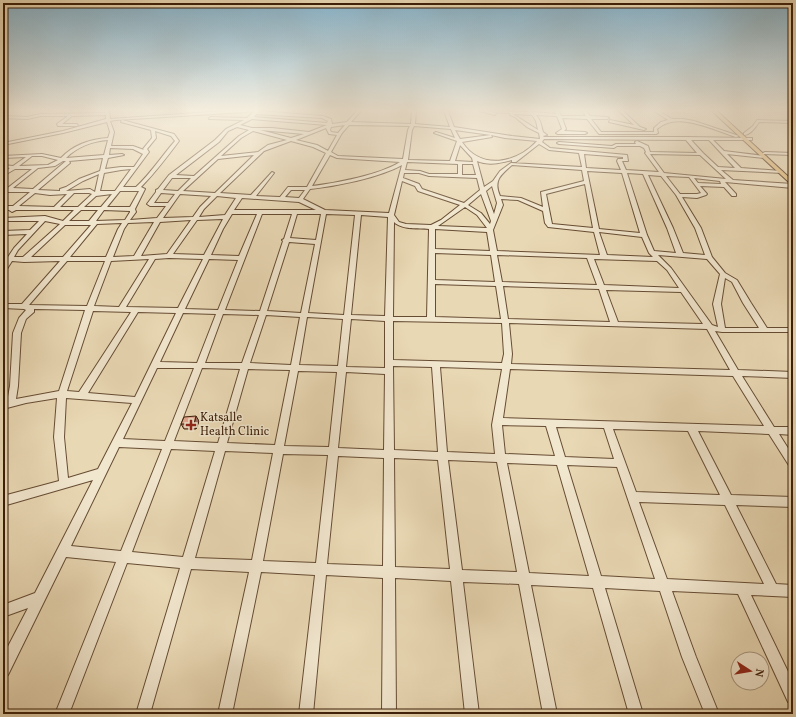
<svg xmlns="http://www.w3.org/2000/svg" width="796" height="717" font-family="Vollkorn,serif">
<rect width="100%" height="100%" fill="#e9d8b4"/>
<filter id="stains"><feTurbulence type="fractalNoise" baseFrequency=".005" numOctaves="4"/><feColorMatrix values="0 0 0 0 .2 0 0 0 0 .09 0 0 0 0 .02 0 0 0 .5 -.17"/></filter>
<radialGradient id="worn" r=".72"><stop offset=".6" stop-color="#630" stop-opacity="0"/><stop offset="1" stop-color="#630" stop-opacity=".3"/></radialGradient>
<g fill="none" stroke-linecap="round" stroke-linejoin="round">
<!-- minor casing -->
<g stroke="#664c33" stroke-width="2">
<g id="minor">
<path d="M105,111H109L110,119L225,111H248L246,112L116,120L110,121L114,132L111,146H133L144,150L143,149L152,138L151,130L121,122L122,120L174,134L179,141C167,157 155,173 141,187L145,189L135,209L136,212L130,220L157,218L166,206H150L147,204L156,192V190L158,189L169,175L215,140L226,129L244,120L209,119L210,117L247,118L254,111H258L323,116L331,119L332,124L347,122L357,111H361L351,122L411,124L412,111H416L415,124L450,127L444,111H448L454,127L512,136L540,139L539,133L527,127L515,117L510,115V113L492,112L496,113L495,115L479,111L529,112L528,111H532L534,112L556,114L555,111H559L561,116H586L582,111H586L590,116L607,117L609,118L607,119H591L601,132H654V128L661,122L668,120L654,111H659L672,119H683L694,121L739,136L736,137C717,131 684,115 665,124C662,125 660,127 657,129L658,133L656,134H599L587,119L562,118L566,129L564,131L585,132L587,133L585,134H558L556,133L562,129L557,116L536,115L540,121L543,132L547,135L543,136L544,137H687L752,138V140H713L724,151L765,156L767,157L765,158L727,154L741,168L781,171L783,172V173L721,170L733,180L793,184V188L725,182L736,194V196H732L724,187L700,186L707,194L706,195L697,198L682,197L701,228L712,257L725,273L737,280L751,303L767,328H793V332H722L715,331L738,370L793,372V378L742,376L774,427H793V435L779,434L793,456V468L790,467L769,434L698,431L731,495L793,497V507L736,505L776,584L793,585V597L751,595L793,682V704L788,702L738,594L672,591L696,657L719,714H705L682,657L660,591L605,588L643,714H629L593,588L531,585L557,714H543L519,584L463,582L479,714H465L451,581L395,578L396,714H382L383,578L326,575L313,714H299L315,575L261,572L232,714H218L249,572L191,569L150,714H136L180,568L127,563L69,714H55L116,562L66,557L8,675L3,677V656L28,608L3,617V605L35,593L93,480L3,506V496L59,481L54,437L57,398L26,403L3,409V403L7,402L10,386L13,333L19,318L26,310L24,309L3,308V304H22L60,261L24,262L12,261L5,272L3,273V266L6,261H3V257H8L14,248L27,234L3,235V231L30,230L39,221H4L3,218L45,216L63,221L74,210H16L12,212L9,210H3V206H13L30,192H8L5,190L32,169H15L3,176V173L10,168L3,167V165L13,166L26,157L3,158V156L42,154L61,158C73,145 91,139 108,138L110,132L107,122L63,133L3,145V143L63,131L106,119V115L72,116L62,124H77L78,126H58L57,124L68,116H41L27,119L3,118V116L27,117L41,114L105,113ZM256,114L322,118L328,121L327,123L254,117ZM513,114L532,115L536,121L538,130ZM252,119L327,125L309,132L272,128H252L240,125ZM345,125L338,133L331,132L330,130L331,127ZM349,125L410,126L408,130L403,159L338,156L331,152L342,133ZM414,126L451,129L455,138L436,132L434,133L457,141L450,161L408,160L412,130ZM237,127L249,130L239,136L194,176L176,175L219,142L228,131ZM326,128L329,134L337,135L328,151L317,145L296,140ZM260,130L304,134L291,138ZM455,130L491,135L460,139ZM155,131L171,136L175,141C161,157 151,173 136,187H123L149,152L147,149L156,138ZM253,131L287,140L268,145L258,152L221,156L241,138ZM491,135L505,138L537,141C517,163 481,171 462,142L492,137ZM544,139L686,140L697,153L650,152L648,146L637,141L635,142L636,144H616L612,146L559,142L557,143L559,144L614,148L617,146H640L644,148L646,152L645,153L659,172L626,170L622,161H628L627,155L550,148L542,142ZM108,140L104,155L66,158C77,147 93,141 108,140ZM691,140H709L735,168L718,167L703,153ZM291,141L313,147L326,153L307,187H288L280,197L256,196L274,173L272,172L251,195L220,193L264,151ZM539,144L549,150L579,153L582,167L511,163L500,171L493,181L484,187L477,161C489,166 500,163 512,160V162H516ZM460,145L472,158L473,162L455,161ZM110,148L133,149L143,154L134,167H121L105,169L108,158L124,155L122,154L109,155ZM584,154L623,157V159H618L617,161L621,170L586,168ZM650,154L700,155L726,179L664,173ZM254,155L215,193L183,191L218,159ZM330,155L337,158L400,162C379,175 337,183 312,186ZM32,156H42L58,160L48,165L19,166ZM103,158L100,171L79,179L66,187L60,189V191L38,190L70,163L69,161ZM63,161H66L33,189L13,188L38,168L55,166ZM407,162L458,164V174H429L420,171L405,170ZM462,164H473L476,175H462ZM402,165L389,213L325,210L303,199L310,189C337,186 378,178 402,165ZM512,165L582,170L584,181L541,192L543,207L521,198L500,196C493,180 501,175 512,165ZM131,169L115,191H100L104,173L121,170ZM587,171L622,173L640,233L599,229ZM404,173H419L429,176L477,178L480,190L464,203L422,189L419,184L403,178ZM627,173L643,174L667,228L676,253L654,251L647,235ZM99,174L95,192L90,189L66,191L83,181ZM648,175L661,176L676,195L695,228L705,255L683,253L673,228ZM666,176L689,177L701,193L697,194H680ZM172,178H191L178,191L163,190ZM694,178L720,181L721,184L698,183ZM402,181L415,186L418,191L460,205L441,220L431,225L406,224L399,222L394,215ZM585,184L593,228L552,224L546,194ZM492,186L497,203L494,214L486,191ZM291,190H305L299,198L285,197ZM120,191H139L130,207H107ZM35,193L50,195L67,194L54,207L19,206ZM74,193H89L92,194L78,207H60ZM161,193L175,194L168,203H154ZM112,194L101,207H84L96,196ZM180,194L211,196L200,207L193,217L163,218ZM481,194L491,221L490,224L481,213L468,205ZM217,196L236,198L225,215L199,217L204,209ZM242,198L299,202L316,210H234ZM501,199L518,200L543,211L545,223L548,227L594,232L600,255L497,251L493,230L503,205ZM465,207L477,215L487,228L438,226ZM81,210H98L89,221H69ZM104,210L130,211V212L125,220L96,221ZM232,214H257L239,256L211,255L223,229ZM262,214H292L284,239L282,240L283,241L260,311L225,310ZM297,214H321L316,240L290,238ZM326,214L355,215L344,315L308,313ZM361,215L388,217L385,316L351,315ZM223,219L204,255L173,254L197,220ZM191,220L167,254L141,256L160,222ZM45,221L60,224L23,257H14L18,250ZM154,222L134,256L113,257L124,229L128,223ZM394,222C402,230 418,228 429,229L427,317H393ZM122,223L118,229L106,257H70L97,224ZM65,225H91L63,257H31ZM435,229L487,232L490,251L435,249ZM599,232L642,237L649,253L653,257L607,255ZM289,242L315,244L301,313L267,311ZM435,253L491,255L495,282L435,280ZM497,255L587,258L597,285L502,282ZM658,255L707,259L720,274L713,304L718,327L712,325L671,268ZM169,258L203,259L178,308L126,307L155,259ZM149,259L119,307L94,306L111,261ZM209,259L238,260L218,310L185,309ZM594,259L657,261L667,270L679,288L604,285ZM67,261H105L87,306L29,305ZM725,278L732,282L743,303L759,328H725L721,304ZM435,284L496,286L501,319L435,317ZM503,286L599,289L610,322L508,319ZM606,290L681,292L703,324L618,322ZM34,309L85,310L59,391L16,399L18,386L21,333L26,319L34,312ZM93,311L131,312L79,392L67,391ZM138,312L176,313L135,397L88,393ZM183,313L216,314L197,363L160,362ZM223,314L259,315L242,363H205ZM266,315L300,317L291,365L250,363ZM307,317L343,319L338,366L299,365ZM351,319L385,321V368L346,367ZM393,321L502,323L504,354L502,363L393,360ZM509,323L707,329L730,370L511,364L512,354ZM393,366L432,367L438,452L394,450ZM440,367L502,369L492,425L495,454L447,452ZM157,368H194L165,441L123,439ZM202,368L240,369L218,443L174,441ZM248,369L290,370L275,445L227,443ZM510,369L733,376L764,426L503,418ZM298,371L337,372L329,447L284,446ZM346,372L385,374L384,450L338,448ZM66,398L132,403L98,469L68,478L64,437ZM502,425L546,426L555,456L505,454ZM556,427L604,428L614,459L565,457ZM613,429L688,431L720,495L636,492ZM119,447L162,449L121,551L71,546ZM171,449L215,451L183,557L132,552ZM225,451L273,453L252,560L195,558ZM283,454L328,455L316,563L263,561ZM338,456L384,458L383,566L327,564ZM394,458L438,460L450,569L395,567ZM448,460L497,462L517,572L462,570ZM507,463L557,465L589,576L529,573ZM567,465L617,467L655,579L601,576ZM639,502L725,505L764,584L667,579Z"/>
<polygon points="619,111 623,111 640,127 646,129 644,130 609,122 610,120 634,125"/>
<path d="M757,120L793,121V123L759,122C756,127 750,135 744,135V133L753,126Z"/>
<polygon points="765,152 793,153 793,155 763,154 763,153"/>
</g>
</g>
<!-- major casing -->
<g stroke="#3b1e08" stroke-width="2">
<polygon id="major" points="712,111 717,111 793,181 793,186"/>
</g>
<!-- minor -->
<use href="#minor" fill="#f1e6ce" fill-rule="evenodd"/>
<!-- major -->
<use href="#major" fill="#e4bc7a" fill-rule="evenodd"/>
</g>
<!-- wall -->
<polygon fill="#c4907d" stroke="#3b1e08" points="199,421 196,429 184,429 181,424"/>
<!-- shaded-wall -->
<polygon fill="#a07566" stroke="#3b1e08" points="196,416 199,421 196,429 194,424"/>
<!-- building -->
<polygon fill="#e4a791" stroke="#3b1e08" points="196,416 194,424 181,424 184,417"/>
<!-- sky -->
<linearGradient id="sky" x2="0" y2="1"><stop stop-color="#87b6d0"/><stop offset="0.52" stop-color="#f5eddd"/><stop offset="1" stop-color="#f5eddd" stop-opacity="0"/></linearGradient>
<rect width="796" height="212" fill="url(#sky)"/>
<!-- markers -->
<path fill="#8f2418" stroke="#f1e6ce" stroke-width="1.5" d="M189 419h4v4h4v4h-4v4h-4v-4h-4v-4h4z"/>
<g text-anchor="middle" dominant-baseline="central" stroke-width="3" stroke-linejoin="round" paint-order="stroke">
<!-- poi labels -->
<g font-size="12" fill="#3b1e08" stroke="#f1e6ce" text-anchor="start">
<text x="200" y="418">Katsalle<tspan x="200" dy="14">Health Clinic</tspan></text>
</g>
</g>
<!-- margin -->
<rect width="796" height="717" fill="none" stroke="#e9d8b4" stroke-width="16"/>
<rect x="4" y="4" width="788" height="709" fill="none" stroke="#3b1e08" stroke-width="2"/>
<rect x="8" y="8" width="780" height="701" fill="none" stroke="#3b1e08"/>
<!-- north arrow -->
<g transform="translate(750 671) rotate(102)"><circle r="19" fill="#f1e6ce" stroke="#a8967f"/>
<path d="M0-3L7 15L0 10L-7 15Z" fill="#8f2418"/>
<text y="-6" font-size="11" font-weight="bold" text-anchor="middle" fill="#3b1e08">N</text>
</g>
<rect width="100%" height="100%" filter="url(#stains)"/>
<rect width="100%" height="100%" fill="url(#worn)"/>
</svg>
